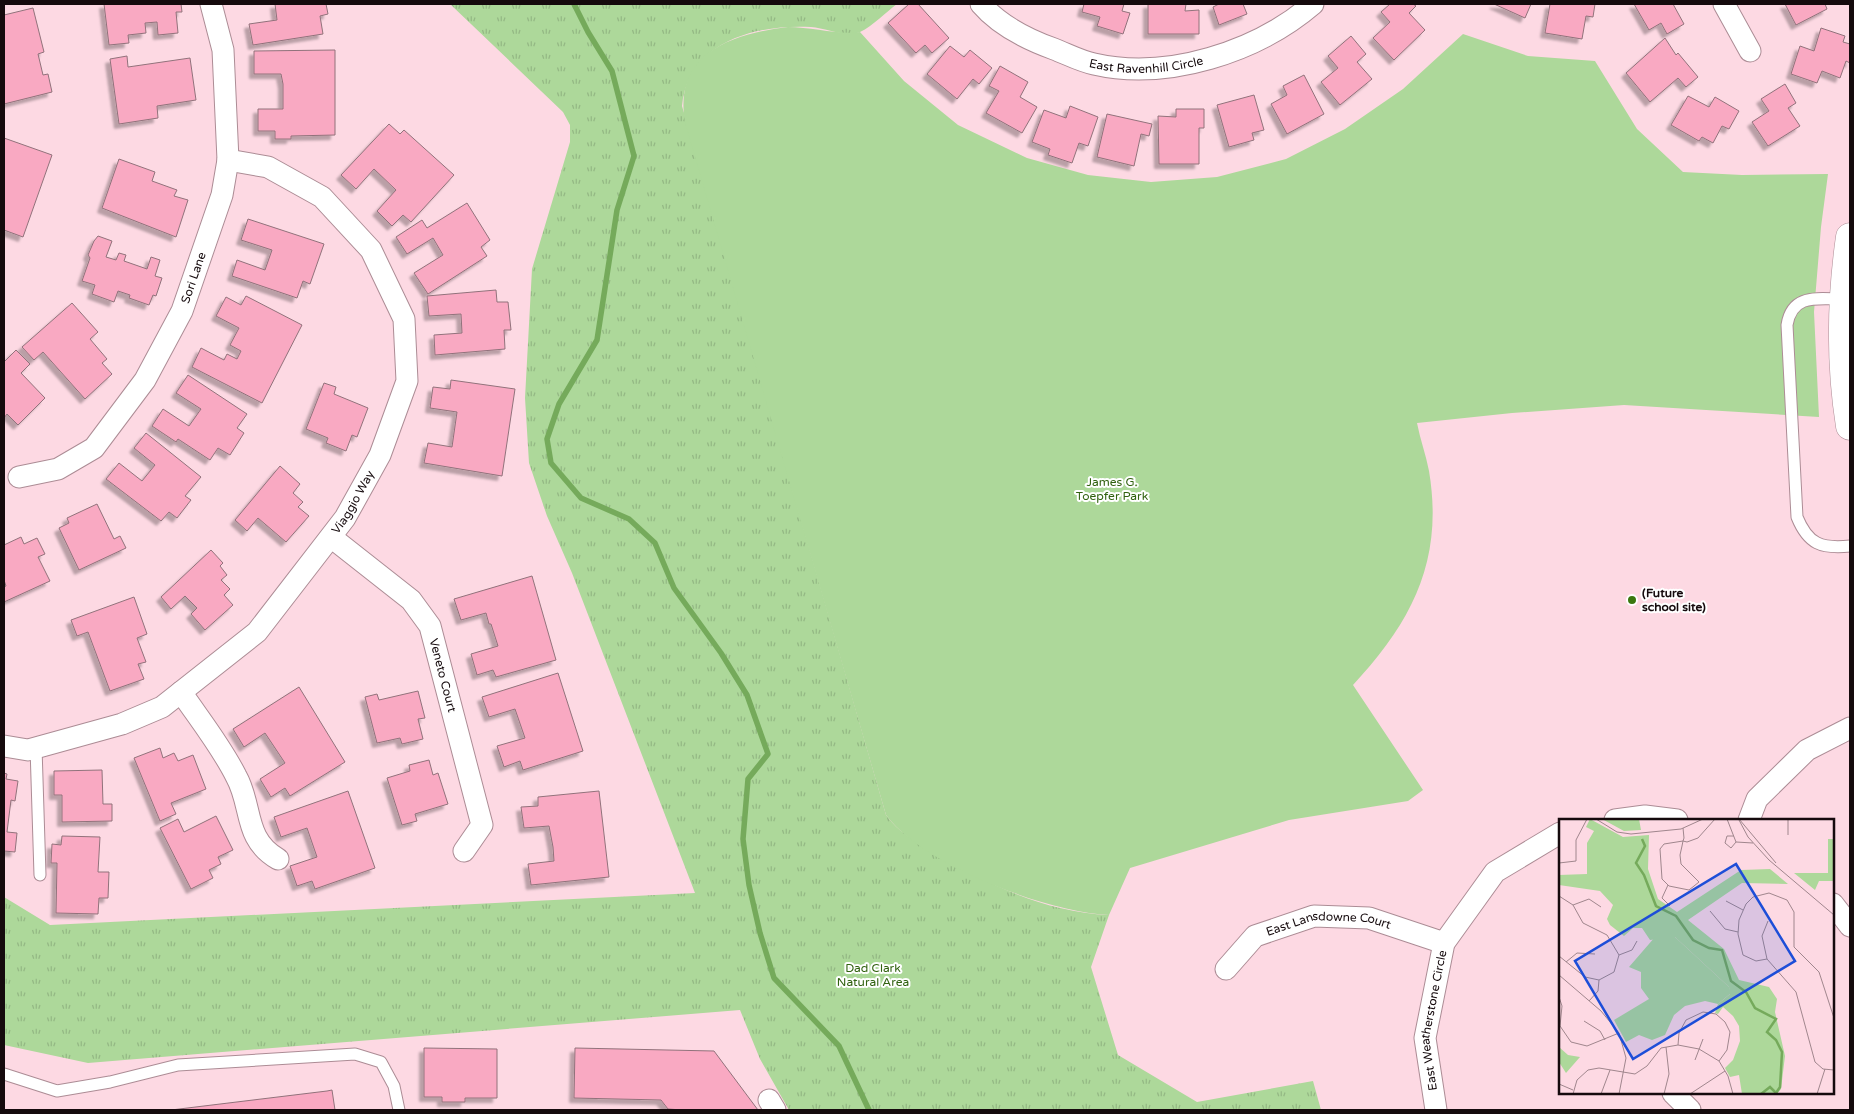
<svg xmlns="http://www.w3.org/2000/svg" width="1854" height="1114" font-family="'Varela Round',sans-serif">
<defs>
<pattern id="grass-tufts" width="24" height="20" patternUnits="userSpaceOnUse" patternTransform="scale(1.25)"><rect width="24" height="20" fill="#add89a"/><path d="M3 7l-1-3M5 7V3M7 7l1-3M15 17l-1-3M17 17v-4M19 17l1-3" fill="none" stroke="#94b884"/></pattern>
<filter id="shadow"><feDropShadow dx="-4.5" dy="4.5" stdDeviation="1" flood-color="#0004"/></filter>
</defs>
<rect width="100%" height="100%" fill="#fdd9e3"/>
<!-- grass -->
<path fill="url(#grass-tufts)" d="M450,4H897C886,12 873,26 860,32C847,38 826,28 811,27C756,24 688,42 682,106L886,815C899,833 914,840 933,852C987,884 1045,912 1109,915L1091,967L1118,1055L1197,1102L1313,1081L1321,1110H789L760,1059L740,1010L88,1063L4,1045V897L50,925L695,893L572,573L547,516L529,463L525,398L532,269L570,142V125L563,112Z"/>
<!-- park -->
<path fill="#add89a" d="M788,27C811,27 839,35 860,32L904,81L958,125L1027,158L1088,175L1151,182L1217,177L1286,159L1345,129L1403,89L1463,34L1528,56L1595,61L1637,129L1683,172L1742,175L1828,174L1821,227L1814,312L1819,417L1624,405L1512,413L1417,423C1420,439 1426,455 1429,471C1444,560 1412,622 1353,685L1423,790L1408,801L1289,820L1130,868L1109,915C1046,912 923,865 886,815L685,122C673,53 732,34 788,27Z"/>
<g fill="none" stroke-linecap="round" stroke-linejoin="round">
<!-- stream -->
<polyline stroke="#75aa5b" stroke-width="5.5" points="574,4 588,32 612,71 634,156 617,210 597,340 559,404 547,439 551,463 581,498 629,519 655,543 674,588 721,653 747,695 768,754 748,779 743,839 749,885 760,933 774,978 839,1046 869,1110"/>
</g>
<!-- building -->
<g fill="#f9a9c2" stroke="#91727b" filter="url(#shadow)">
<polygon points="104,4 181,4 182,12 176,12 178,33 158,35 157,22 145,23 146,33 128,35 129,43 109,45"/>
<polygon points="275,4 326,4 328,14 320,16 323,34 253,45 249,24 277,20"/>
<polygon points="909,4 918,4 949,38 932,53 925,45 916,53 888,23"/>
<polygon points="1084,4 1124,4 1122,11 1130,13 1123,34 1097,26 1100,17 1082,12"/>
<polygon points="1148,4 1186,4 1185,11 1199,10 1199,34 1148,34"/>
<polygon points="1219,4 1243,4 1247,14 1219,25 1213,7"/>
<polygon points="1390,4 1413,4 1416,6 1409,13 1425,30 1394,60 1373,38 1390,22 1381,12"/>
<polygon points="1494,4 1531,4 1525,18"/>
<polygon points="1550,4 1595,4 1593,17 1586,16 1582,39 1545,33"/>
<polygon points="1634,4 1673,4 1684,24 1667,34 1661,23 1649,30"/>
<polygon points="1785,4 1825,4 1827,9 1796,25"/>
<polygon points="33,8 44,52 38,54 43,75 48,74 52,92 4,104 4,15"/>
<polygon points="1821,28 1845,36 1843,42 1850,44 1850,63 1846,61 1840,78 1822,71 1817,83 1791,74 1800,46 1814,51"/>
<polygon points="1351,36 1366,54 1357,62 1372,79 1340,105 1321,82 1338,68 1328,56"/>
<polygon points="1665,38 1676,55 1678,53 1698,77 1686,87 1678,78 1650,102 1626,73"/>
<polygon points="950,46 964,57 970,50 992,68 979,84 973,79 957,99 927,74"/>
<polygon points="335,50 335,135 291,136 291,139 275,139 275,131 258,131 258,109 283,109 283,84 281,74 254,74 254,51"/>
<polygon points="127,56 128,67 190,58 196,100 157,106 158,118 119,124 110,59"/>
<polygon points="1000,66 1028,82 1020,97 1037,107 1022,133 986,113 999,91 989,86"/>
<polygon points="1304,75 1324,114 1287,134 1271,104 1287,95 1283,86"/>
<polygon points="1785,84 1796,103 1788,108 1800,126 1768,146 1752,122 1769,111 1761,99"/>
<polygon points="1254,95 1264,130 1252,133 1254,140 1229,147 1217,105"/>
<polygon points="1688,96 1709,107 1715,97 1739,111 1729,129 1722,126 1713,143 1702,137 1699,141 1671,125"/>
<polygon points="1070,106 1098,117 1088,146 1079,143 1072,163 1048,155 1050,149 1032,142 1044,110 1066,118"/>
<polygon points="1176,109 1204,109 1204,128 1199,128 1199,164 1159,164 1158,116 1176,117"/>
<polygon points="1107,114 1152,124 1149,136 1141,134 1134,166 1097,157"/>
<polygon points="389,124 400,134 404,130 454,175 411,222 403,215 392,226 377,211 396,190 374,169 356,189 341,175"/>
<polygon points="4,138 52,155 23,237 4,230"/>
<polygon points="119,159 155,172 152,181 177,190 174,196 188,200 176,237 102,208"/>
<polygon points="467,203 490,240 481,247 487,256 428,294 414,273 443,255 433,238 407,254 396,237 422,220 427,228"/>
<polygon points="248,219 324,244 310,284 303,281 297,298 232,276 237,260 265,270 272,250 241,240"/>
<polygon points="98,236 112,241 106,257 116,260 119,253 126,255 124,261 147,269 151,257 160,260 155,276 162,278 156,296 153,295 149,305 129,298 130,295 118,291 114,302 92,294 95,285 82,281 90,258 88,255 94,241"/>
<polygon points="496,290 497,302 508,302 511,330 504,330 505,349 435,355 434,335 462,333 461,314 429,316 427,296"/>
<polygon points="246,296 302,325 262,403 192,367 201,348 224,360 227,354 237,359 241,351 230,345 239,328 216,316 226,297 241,305"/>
<polygon points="72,303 98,332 90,339 107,359 102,363 112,374 85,399 43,352 34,360 22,347"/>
<polygon points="16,350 30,364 21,373 45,398 18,425 7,414 4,418 4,362"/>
<polygon points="188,375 247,414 237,428 244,433 230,455 218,448 210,460 178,439 176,442 152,426 163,409 189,426 201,409 176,393"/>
<polygon points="451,380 515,389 502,476 424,463 428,443 452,447 457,412 430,408 433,387 450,389"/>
<polygon points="324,383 336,387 334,394 368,408 357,437 352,435 346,451 326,443 328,438 306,429"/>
<polygon points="146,433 201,477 185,496 191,500 177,518 169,512 161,521 106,479 119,463 142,481 155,465 134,448"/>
<polygon points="280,466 300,484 293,493 303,502 298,507 309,516 286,542 258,518 247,531 235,520"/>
<polygon points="97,504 114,539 120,536 126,548 79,570 59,528 69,523 67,518"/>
<polygon points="21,537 24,544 37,538 45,554 38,557 50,581 4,602 4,587 6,586 4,580 4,545"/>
<polygon points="211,550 223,563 220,566 227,575 221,580 230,589 224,595 233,605 205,630 191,614 197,608 185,596 171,609 161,597"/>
<polygon points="532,576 556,660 496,677 493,670 477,675 471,654 498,646 491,624 489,624 486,613 461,620 454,599"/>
<polygon points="134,597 147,634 137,638 146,662 138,664 144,679 110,691 88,632 77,636 71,620"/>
<polygon points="558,673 583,751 523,770 520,761 504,767 497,746 525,738 515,709 489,717 482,697"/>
<polygon points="299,687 345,762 290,796 285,788 271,797 260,779 285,763 265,733 244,747 233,729"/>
<polygon points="418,691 425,718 418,719 423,739 402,744 400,738 377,743 365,697 377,694 379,700"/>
<polygon points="160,748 163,758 174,753 178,761 193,755 206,789 171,803 176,814 160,821 134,758"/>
<polygon points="429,760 433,775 438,773 448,804 415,814 417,821 402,825 387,778 410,771 409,765"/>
<polygon points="102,770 103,804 112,804 112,821 62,822 62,795 54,795 54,771"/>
<polygon points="4,773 7,774 6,779 18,781 15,801 11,800 7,832 17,833 15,852 4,851"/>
<polygon points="348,791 375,868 315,889 312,881 297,886 290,866 317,857 307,828 281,837 274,817"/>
<polygon points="599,791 609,877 531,885 528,864 554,861 553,847 549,826 524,828 521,807 538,806 538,797"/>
<polygon points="216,816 233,850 218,857 221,864 209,870 213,878 191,889 160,828 178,819 184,832"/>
<polygon points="62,836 100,837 98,872 109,872 108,898 99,898 98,914 56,913 57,863 51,863 52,844 61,845"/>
<polygon points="424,1048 497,1049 497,1098 465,1098 465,1102 442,1102 442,1097 424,1097"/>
<polygon points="575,1048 714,1051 758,1110 682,1110 668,1109 661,1100 574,1098"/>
<polygon points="332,1090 335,1110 171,1110 327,1091"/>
</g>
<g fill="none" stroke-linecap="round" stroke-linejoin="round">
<!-- service casing -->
<g stroke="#ac8c95" stroke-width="13">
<g id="service">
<path d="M1843,299C1818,299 1792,293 1787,325L1797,517C1808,544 1821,549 1850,546"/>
<polyline points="36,747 40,875"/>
<polyline points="4,1074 57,1091 110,1082 178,1065 355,1054 381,1062 394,1086 399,1110"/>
</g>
</g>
<!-- minor casing -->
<g stroke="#ac8c95" stroke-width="23">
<g id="minor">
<path id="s1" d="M981,4C999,25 1029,40 1054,49C1067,54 1080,61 1094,64C1167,81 1257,52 1313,4"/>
<polyline points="1724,4 1750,51"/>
<path id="s2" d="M19,477L58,469L94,448L145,380L182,311L222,195L228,160L223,50L211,4"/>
<path id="s3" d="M331,537L411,600L430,626L482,825L464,851"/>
<path d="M181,692C200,720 221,746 236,776C253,806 243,839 278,859"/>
<path id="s4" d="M4,746L28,750L122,724L162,707L257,632L345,518L380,455L407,381L404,319L371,250L322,197L268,167L228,160"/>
<polyline points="1615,820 1645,816 1677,820"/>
<polyline points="1749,820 1757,799 1807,750 1850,728"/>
<polyline points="1833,904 1850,926"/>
<path id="s5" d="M1226,969L1255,936L1314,916L1369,918L1444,943"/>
<polyline points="1673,1093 1690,1110"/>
<polyline points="769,1100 775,1110"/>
<path id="s6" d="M1436,1110L1425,1038L1444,943L1495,872L1560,833"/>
</g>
</g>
<!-- tertiary casing -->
<g stroke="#ac8c95" stroke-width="29">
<path id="tertiary" d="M1850,237C1841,300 1840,363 1850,426"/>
</g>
<!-- service -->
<use href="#service" stroke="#fff" stroke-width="11"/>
<!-- minor -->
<use href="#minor" stroke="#fff" stroke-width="21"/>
<!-- tertiary -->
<use href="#tertiary" stroke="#fff" stroke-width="28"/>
</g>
<!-- markers -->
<circle fill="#3a770f" stroke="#fff" stroke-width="2" cx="1632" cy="600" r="5"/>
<g text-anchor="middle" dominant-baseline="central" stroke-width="4" stroke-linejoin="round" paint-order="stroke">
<!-- street labels -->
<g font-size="12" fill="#150a0d" stroke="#fff">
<text stroke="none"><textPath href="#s1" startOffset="182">East Ravenhill Circle</textPath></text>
<text stroke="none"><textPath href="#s2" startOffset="280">Sori Lane</textPath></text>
<text stroke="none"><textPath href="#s4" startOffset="448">Viaggio Way</textPath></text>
<text stroke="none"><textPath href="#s3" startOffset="185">Veneto Court</textPath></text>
<text stroke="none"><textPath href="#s5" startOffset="120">East Lansdowne Court</textPath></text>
<text stroke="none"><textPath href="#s6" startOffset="91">East Weatherstone Circle</textPath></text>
</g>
<!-- park labels -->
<g font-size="12" fill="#316210" stroke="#fff">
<text x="1112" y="482">James G.<tspan x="1112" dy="14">Toepfer Park</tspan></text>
<text x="873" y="968">Dad Clark<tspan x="873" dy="14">Natural Area</tspan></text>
</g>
<!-- poi labels -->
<g font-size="12" font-weight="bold" fill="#150a0d" stroke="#fff" text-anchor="start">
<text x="1642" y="593">(Future<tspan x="1642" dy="14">school site)</tspan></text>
</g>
</g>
<!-- overview -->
<g transform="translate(1559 819)">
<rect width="275" height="275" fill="#fdd9e3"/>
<path d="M31,0L64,18L90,16L89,50L99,80L118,93L182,51L211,50L229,65L183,64L129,101L165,130L180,161L210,168L218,180L216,193L226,237L222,270L218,275H183L180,256L171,258L166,249L174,241L181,222L180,207L174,197L164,188L159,195L156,194L159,185L171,175L170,168L116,118L91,121L83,109H74L65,117L51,106L48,100L54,86L41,72L0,66V56L28,55V24L35,12L27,8ZM0,228L9,236L21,238L7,254L0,243Z" fill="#add89a"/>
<path d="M43,0H80L82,11L65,12ZM269,20H275V62H260L256,71L235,54H269ZM96,118H116L170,168L172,174L159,185L146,182L126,187L115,196L106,216L93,221L80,216L67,223L55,201L90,180L82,169V153L70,148Z" fill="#add89a"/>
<path fill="none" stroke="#75aa5b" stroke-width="2.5" d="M83,20L86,27L77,44L85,56L97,87L117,97L134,121L150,129L163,131L172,162L187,173L196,189L217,200L208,213L217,221L223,233L221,268L217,274L211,268L202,275"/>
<path fill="none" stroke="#a0868d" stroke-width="1" d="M37,0L58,13L72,15L122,10L144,0M168,0L177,23L194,24M180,0L217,44M229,0V16M180,1L189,18L210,41L275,96M124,9L125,19L124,22L123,27L121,36L122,45L140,63L130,71L110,67L103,60L101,30L105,25L124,22L128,23L139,19L156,0M175,17H168L166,24L172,29L177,23M0,44L17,42V21L28,0M109,66L103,79L111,87M0,77L14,86L24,104L48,116L60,136L55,153L40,161L26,158L0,137M167,82L184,91M14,86L30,80L42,88M151,92L166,110L179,113M209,102L203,117L208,140L237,173L256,243L264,250L275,251M60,136L73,131L78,122M208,140L197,142L184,136L179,115L180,101L187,85L194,78L210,74L228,81L235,93V128L260,153L275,199M7,143L18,134L36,135M0,156L42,192L60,214L67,239L60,275M0,178L3,187L1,207L12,223L28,227L60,214M30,182L39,172L40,161M25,202L41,212L46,221M119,226L120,214L127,201L144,193L157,195L166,203L171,213L168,231L160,242M136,241L144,220M0,265L14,271M14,275L18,261L29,251L40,249L76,255L88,247L102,229L119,226L140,230L160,242L169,257L174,275M42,275L51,251M105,275L110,255L107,228M131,275L166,252M258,275L266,250"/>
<path fill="#1d4ed8" fill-opacity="0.15" stroke="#1d4ed8" stroke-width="2.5" d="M177,45L236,142L74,240L16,142Z"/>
<rect width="275" height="275" fill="none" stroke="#150a0d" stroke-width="2.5"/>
</g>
<!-- border -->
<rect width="1854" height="1114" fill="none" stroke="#150a0d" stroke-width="10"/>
</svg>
